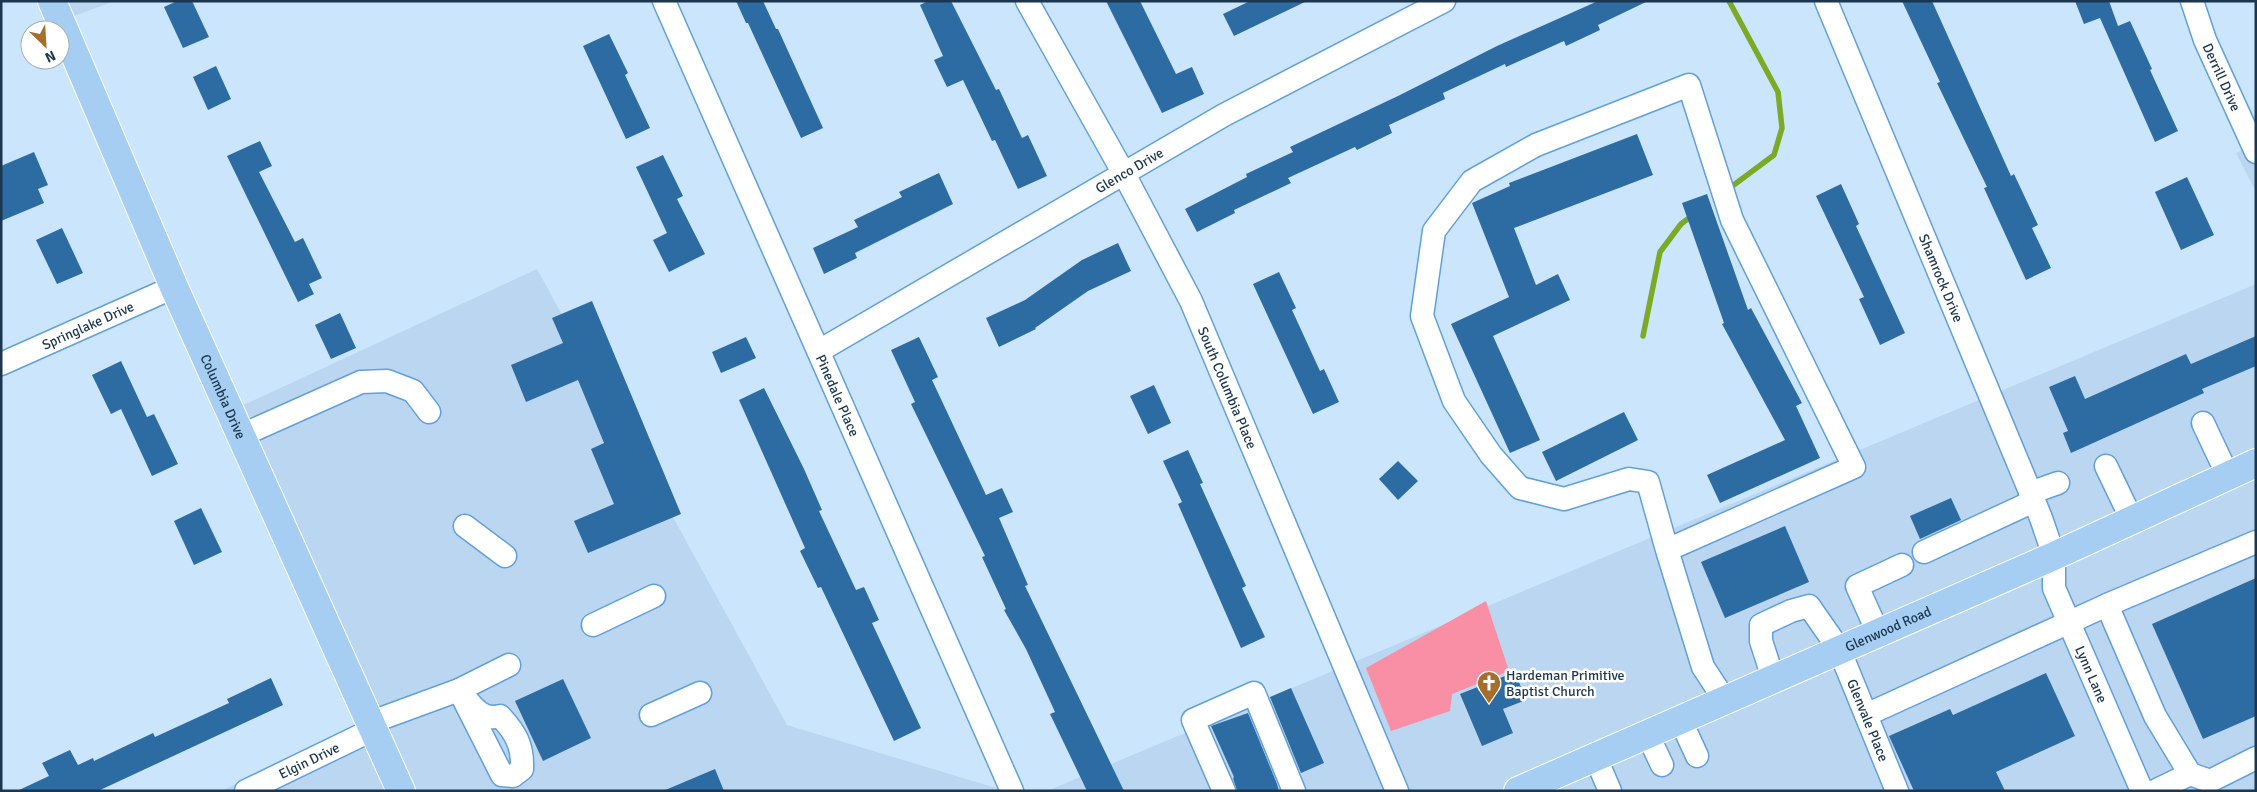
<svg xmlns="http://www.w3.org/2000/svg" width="2257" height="792" font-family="Signika,sans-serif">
<rect width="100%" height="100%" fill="#cbe5fd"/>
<!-- built -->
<g fill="#bad6f0">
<polygon points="52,1 115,1 60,21"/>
<polygon points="2256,143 2256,192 2236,153"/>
<polygon points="537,269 787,725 1006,791 221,791 365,723 220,416"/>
<polygon points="2256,284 2256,791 1047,791 1149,748"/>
</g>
<!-- green -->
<polygon fill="#f88fa4" points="1486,601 1509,671 1452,694 1450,711 1391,731 1366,668"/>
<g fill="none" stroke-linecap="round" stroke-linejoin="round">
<!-- stream -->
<g stroke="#7caa25" stroke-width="5.5">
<polyline points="1727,190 1774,155 1782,128 1778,92 1729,1"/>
<polyline points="1643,336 1660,252 1681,224 1693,215"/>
</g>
</g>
<!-- building -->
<g fill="#2d6ca3">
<polygon points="177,1 192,1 209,37 183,48 164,7"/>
<polygon points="736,1 763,1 776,29 778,29 823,128 801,138 748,23 746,23"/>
<polygon points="928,1 951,1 996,90 999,89 1022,138 1028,135 1047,176 1018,189 995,140 992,141 963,80 947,87 934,60 943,56 920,5"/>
<polygon points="1106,1 1140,1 1176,74 1192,67 1204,94 1162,113"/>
<polygon points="1250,1 1307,1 1234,36 1223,14"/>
<polygon points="1598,1 1648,1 1598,25 1600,30 1566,46 1564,41 1506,67 1505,64 1443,93 1445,99 1389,125 1392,133 1357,150 1355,147 1288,178 1291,183 1234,210 1235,213 1197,232 1185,209 1247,177 1246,174 1293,152 1290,147 1398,96 1497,46"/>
<polygon points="1902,1 1932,1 2011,176 2014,174 2038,225 2032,228 2051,268 2026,280 1984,188 1987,187 1937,83 1940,82"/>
<polygon points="2075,1 2109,1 2118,26 2130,21 2152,69 2150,70 2178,131 2155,142 2100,18 2084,24"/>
<polygon points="609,34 628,73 625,75 650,128 626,139 583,46"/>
<polygon points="216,66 231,99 208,110 193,77"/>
<polygon points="1637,134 1653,175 1514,228 1536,285 1558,274 1570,300 1493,336 1540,440 1510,453 1451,324 1509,297 1472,203 1510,186 1509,183"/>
<polygon points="260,141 272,166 259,172 295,242 303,238 322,278 309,284 314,294 298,302 227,156"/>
<polygon points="34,152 48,185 38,189 44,203 1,221 1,166"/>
<polygon points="663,155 683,196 677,199 705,254 669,272 653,240 667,233 636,167"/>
<polygon points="939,173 953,204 855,253 857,258 824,274 813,248 858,227 854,220 902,197 899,192"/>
<polygon points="2187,177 2214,235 2181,250 2155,192"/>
<polygon points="1841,184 1859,224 1856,226 1905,333 1880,345 1859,299 1864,297 1816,196"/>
<polygon points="1707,194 1748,310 1751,308 1802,403 1796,406 1820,458 1720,503 1707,475 1785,440 1722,324 1724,323 1682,203"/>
<polygon points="62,228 83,273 57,284 36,240"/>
<polygon points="1118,243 1131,271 1088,291 1035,328 1036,329 999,347 986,318 1025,300 1082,260"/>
<polygon points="1279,272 1296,308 1292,310 1320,371 1324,369 1339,402 1313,414 1253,284"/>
<polygon points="592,301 681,514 588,553 574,521 614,504 591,449 604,443 578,380 526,402 511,365 563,343 552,318"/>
<polygon points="340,313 356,348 331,359 315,325"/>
<polygon points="2256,336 2256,366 2202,389 2204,393 2071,453 2063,433 2068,431 2049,387 2075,376 2085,399 2186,354 2191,364"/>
<polygon points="746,337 756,358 721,373 712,352"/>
<polygon points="919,337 938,377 932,380 986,495 1002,488 1013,512 999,518 1028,585 1025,586 1124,791 1087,791 1050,714 1055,712 1026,649 1004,610 1006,609 982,557 985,556 911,404 915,402 891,350"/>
<polygon points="121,361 147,417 154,414 178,464 152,476 121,409 111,414 92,375"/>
<polygon points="1154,385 1171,423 1148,434 1130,396"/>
<polygon points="764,388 804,469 822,510 819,511 856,590 864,587 879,620 872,623 921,728 894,741 821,587 818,588 800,551 805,548 739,400"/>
<polygon points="1624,412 1638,440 1556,481 1542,452"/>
<polygon points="1188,450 1203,483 1200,484 1246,586 1242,588 1265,637 1241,648 1178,504 1182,502 1163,461"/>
<polygon points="1398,461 1418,481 1398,500 1379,479"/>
<polygon points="1951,498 1961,520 1920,539 1910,516"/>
<polygon points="201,508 222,552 194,565 174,521"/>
<polygon points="1785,526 1809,582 1725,618 1701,562"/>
<polygon points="2256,578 2256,716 2203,739 2152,624"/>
<polygon points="1515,672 1526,700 1503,709 1513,733 1482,746 1460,694"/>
<polygon points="2046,673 2075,736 1996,772 2005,791 1914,791 1889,736 1950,709 1953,715"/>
<polygon points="271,678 283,705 98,791 17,791 49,776 42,763 70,750 78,765 93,758 94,761 153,733 155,737 229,703 227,699"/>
<polygon points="563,679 591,738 543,761 515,701"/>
<polygon points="1291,688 1324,763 1301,773 1270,697"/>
<polygon points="1248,713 1277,784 1279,791 1237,791 1233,778 1234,777 1211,726"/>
<polygon points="715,769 724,791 663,791"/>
</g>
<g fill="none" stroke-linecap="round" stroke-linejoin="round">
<!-- minor casing -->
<g stroke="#61a0da" stroke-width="25">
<g id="minor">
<path id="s1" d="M664,1L1012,791"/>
<path id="s2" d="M1027,1L1123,172L1191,301L1397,791"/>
<path id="s3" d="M1826,1L2041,518L2054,556V588L2142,791"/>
<path id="s4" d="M2192,1L2205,40L2256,152"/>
<path id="s5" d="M819,351L1224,115L1444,1"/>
<path id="s6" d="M1,364L174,287"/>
<polyline points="2203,423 2228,476"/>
<polyline points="240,436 361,382 387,381 413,391 429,412"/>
<polyline points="2106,466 2132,520"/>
<polyline points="2030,493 2058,483"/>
<polyline points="465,526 505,556"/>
<polyline points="1667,550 1648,482 1629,479 1564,499 1520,488 1491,455 1454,401 1422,316 1434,231 1472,181 1536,145 1689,85 1732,220 1854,467 1667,550 1703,667 1724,699"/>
<polyline points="1924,552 2034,501"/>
<polyline points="2107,605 2256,542"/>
<polyline points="593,625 654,596"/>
<polyline points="1878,633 1857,586 1902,565"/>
<path id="s7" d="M1773,678L1761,641V625L1791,611L1809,606L1839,649L1897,791"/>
<path d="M459,690C470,703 481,722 500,716C516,733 523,746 522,769L513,776L502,775Z"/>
<polyline points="651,715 700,693"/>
<polyline points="1866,715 2107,605 2155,716 2190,774 2210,781 2256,758"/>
<polyline points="1680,719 1697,756"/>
<polyline points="369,723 459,690 509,665"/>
<polyline points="1647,733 1662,765"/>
<polyline points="1595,756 1610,791"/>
<path id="s8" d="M246,791L372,730"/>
<polyline points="1224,791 1193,720 1254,693 1294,791"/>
<polyline points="2155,791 2190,774"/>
</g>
</g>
<!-- major casing -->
<g stroke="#fff" stroke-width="30">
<g id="major">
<path id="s9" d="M52,1L174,287L401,791"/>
<path id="s10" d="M1518,791L2054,556L2256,463"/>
</g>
</g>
<!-- minor -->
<use href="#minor" stroke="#fff" stroke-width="22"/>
<!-- major -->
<use href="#major" stroke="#a6cef2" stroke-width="28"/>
</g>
<!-- icons -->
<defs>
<g id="church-pin" transform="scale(1.25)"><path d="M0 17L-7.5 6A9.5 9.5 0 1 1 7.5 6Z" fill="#a56e2a" stroke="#fff"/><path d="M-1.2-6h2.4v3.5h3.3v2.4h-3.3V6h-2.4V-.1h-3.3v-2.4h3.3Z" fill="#fff"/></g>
</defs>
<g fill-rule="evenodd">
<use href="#church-pin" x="1489" y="683"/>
</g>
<g text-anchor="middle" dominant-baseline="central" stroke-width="5" stroke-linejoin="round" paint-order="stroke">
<!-- street labels -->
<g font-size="14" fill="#1b364e" stroke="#fff">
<text stroke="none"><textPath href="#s4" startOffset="82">Derrill Drive</textPath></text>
<text stroke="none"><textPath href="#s5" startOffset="359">Glenco Drive</textPath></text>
<text stroke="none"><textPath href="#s3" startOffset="300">Shamrock Drive</textPath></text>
<text stroke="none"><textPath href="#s6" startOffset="95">Springlake Drive</textPath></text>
<text stroke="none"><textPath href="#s2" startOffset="436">South Columbia Place</textPath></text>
<text stroke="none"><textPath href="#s1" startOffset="431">Pinedale Place</textPath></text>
<text stroke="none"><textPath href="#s9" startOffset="431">Columbia Drive</textPath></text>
<text stroke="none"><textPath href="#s10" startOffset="404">Glenwood Road</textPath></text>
<text stroke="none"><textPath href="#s3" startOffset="726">Lynn Lane</textPath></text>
<text stroke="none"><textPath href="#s7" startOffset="236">Glenvale Place</textPath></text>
<text stroke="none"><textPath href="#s8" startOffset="70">Elgin Drive</textPath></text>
</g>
<!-- poi labels -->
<g font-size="14" fill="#1b364e" stroke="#fff" text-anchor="start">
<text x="1506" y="675">Hardeman Primitive<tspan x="1506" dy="16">Baptist Church</tspan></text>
</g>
</g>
<!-- border -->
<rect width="2257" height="792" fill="none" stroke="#1b364e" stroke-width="5"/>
<!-- north arrow -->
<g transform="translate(45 45) rotate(155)"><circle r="24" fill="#ffffff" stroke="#a4afb8"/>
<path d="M0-4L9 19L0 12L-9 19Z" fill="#a56e2a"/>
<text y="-8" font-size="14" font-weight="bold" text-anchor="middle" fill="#1b364e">N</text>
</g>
</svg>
